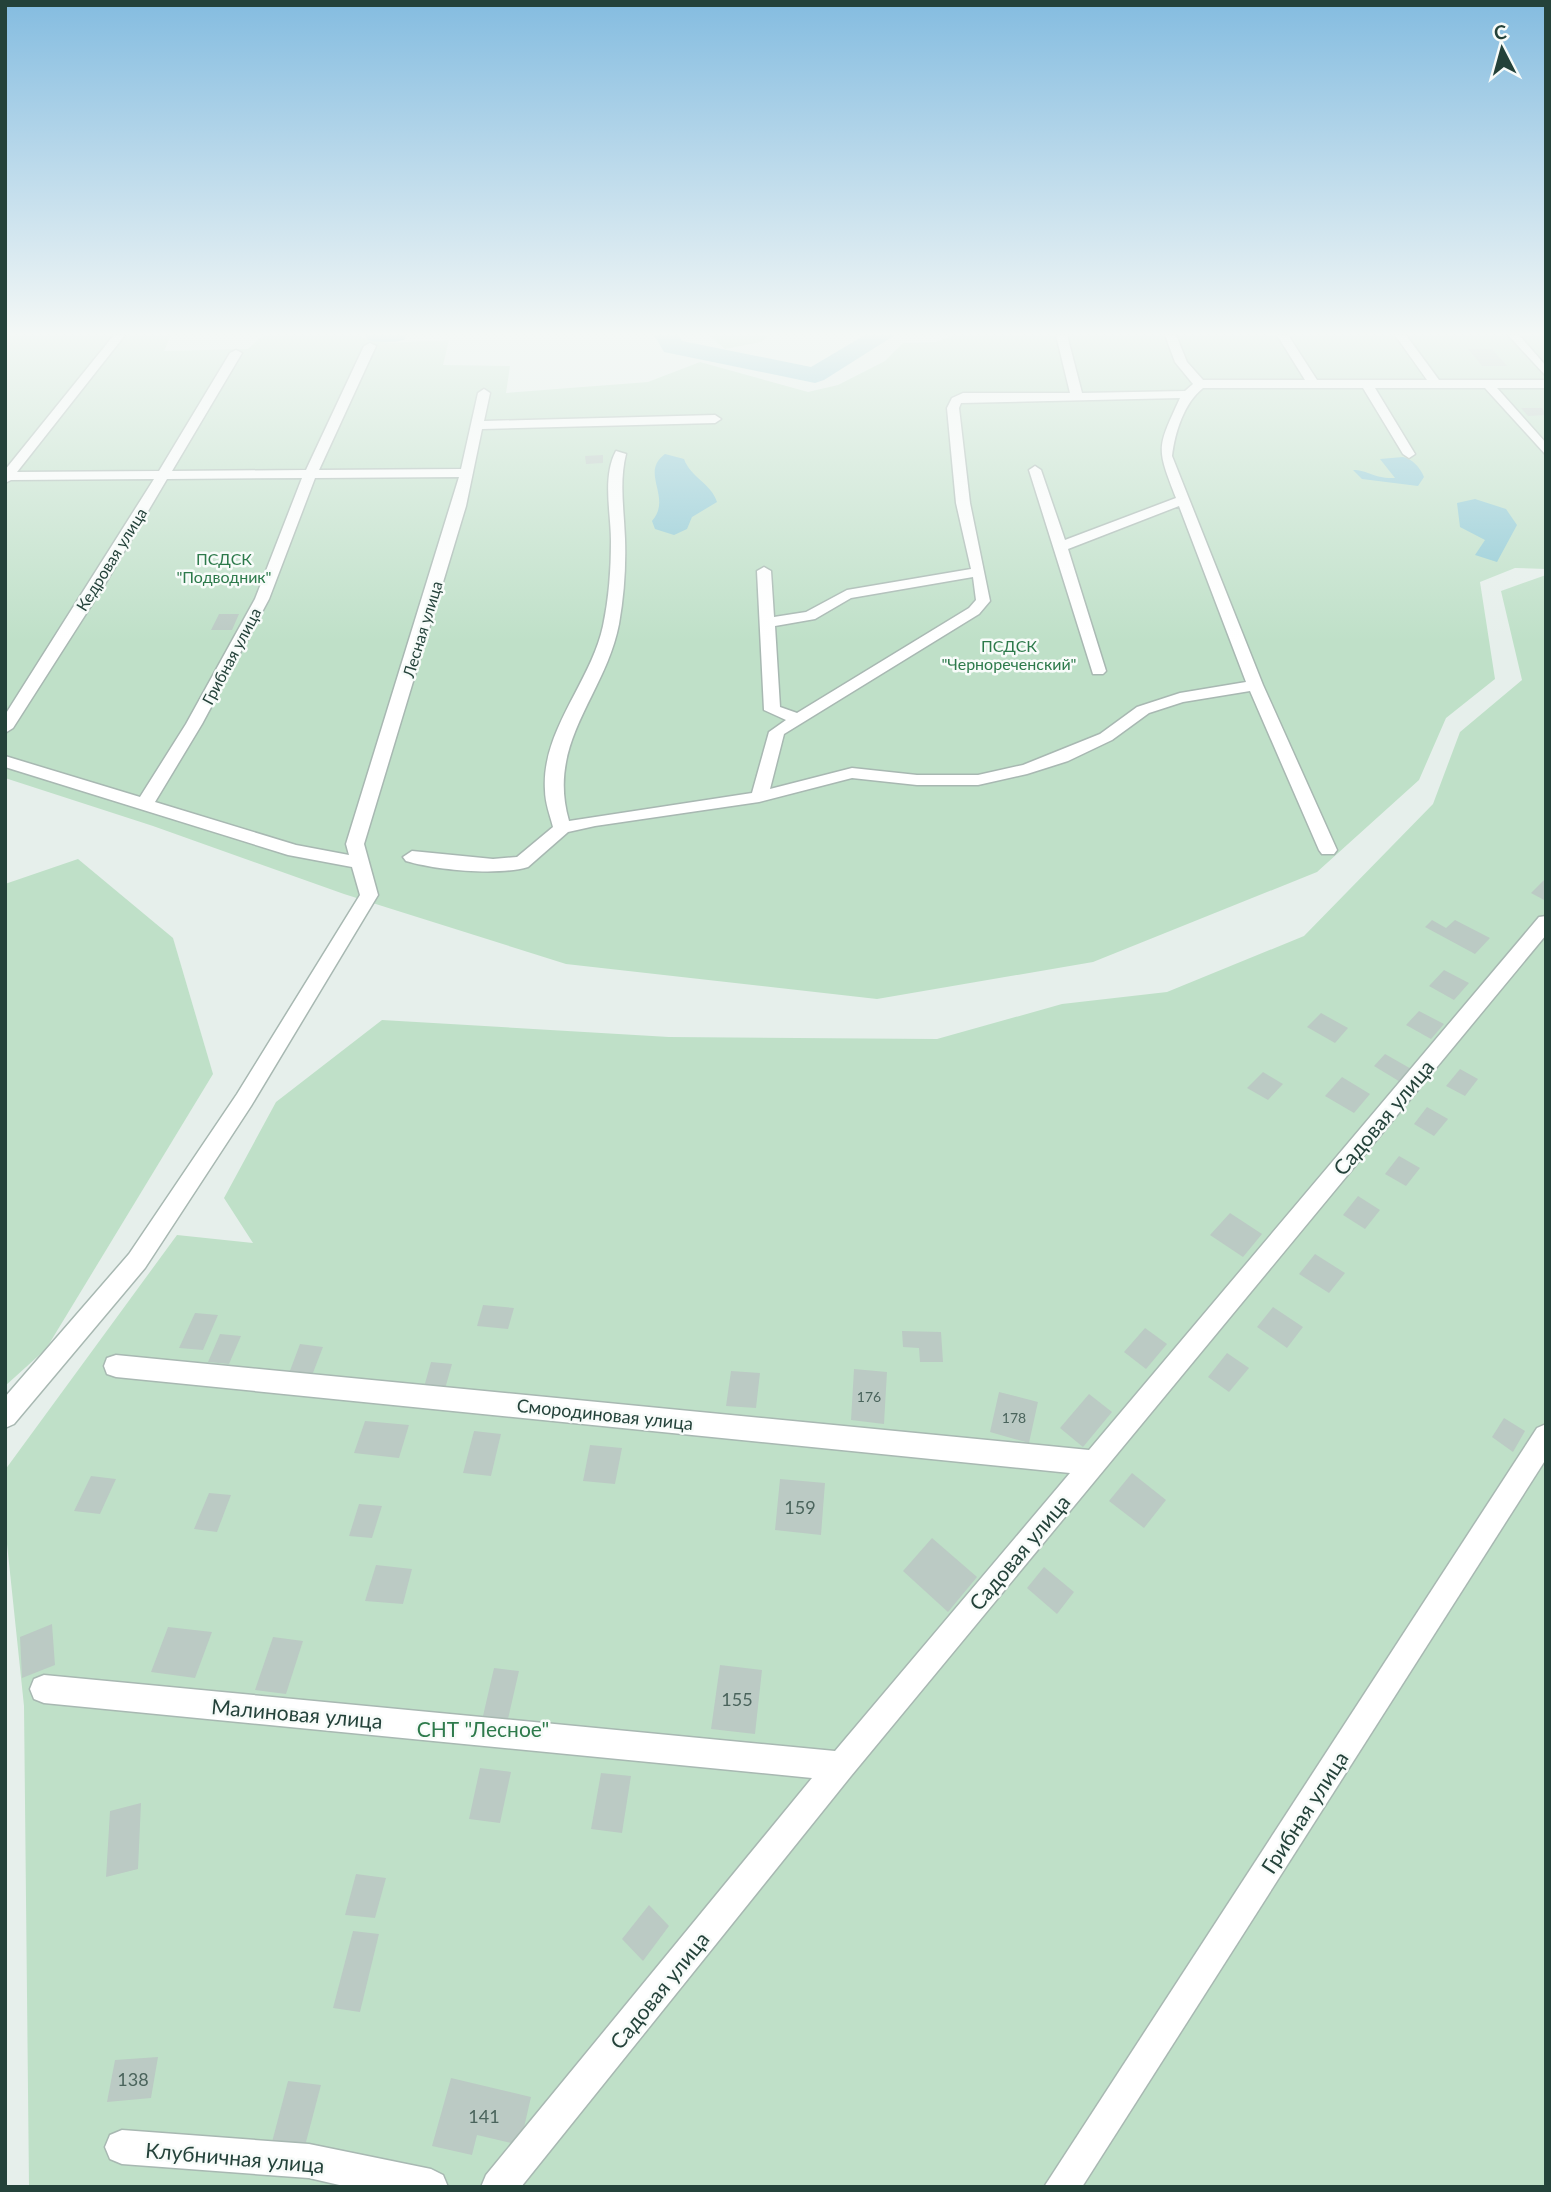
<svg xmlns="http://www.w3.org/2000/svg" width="1551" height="2192" font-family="Lato,sans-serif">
<rect width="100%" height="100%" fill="#e6efeb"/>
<!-- green -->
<g fill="#bfe0c8">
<polygon points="5,335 171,335 164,351 248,349 261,337 269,335 353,335 387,343 449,340 443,365 510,366 506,393 648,382 700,362 808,392 838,385 885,361 903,343 936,342 955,335 1546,335 1546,569 1515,568 1480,582 1495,679 1446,718 1419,780 1317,872 1093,962 877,999 566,964 344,894 153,826 5,778"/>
<polygon points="709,335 770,335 761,342 725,349"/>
<polygon points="1546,575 1546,2187 29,2187 24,1706 5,1525 5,1470 177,1235 253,1243 224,1198 276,1102 382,1020 669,1037 937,1039 1062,1004 1167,992 1304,936 1433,804 1460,732 1522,680 1501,591"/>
<polygon points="78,859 173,938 213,1074 46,1349 5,1386 5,884"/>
</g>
<!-- water -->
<g fill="#8ec9d4">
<path d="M665,454L684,459C691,478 711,483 717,502L692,517L687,529L674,535L655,529L652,521C673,497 639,473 665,454Z"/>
<path d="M1403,457C1412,459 1420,467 1424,477L1418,486L1362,479L1353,470C1368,470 1374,479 1395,478L1380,459Z"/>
<polygon points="1475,499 1506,509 1517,525 1497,562 1475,555 1485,540 1460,527 1457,503"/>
</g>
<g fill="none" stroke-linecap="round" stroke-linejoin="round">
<!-- river -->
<g fill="#8ec9d4" fill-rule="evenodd">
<path d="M365,335H407L404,340C392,343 380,343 368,340Z"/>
<polygon points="654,335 678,335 682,341 811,367 865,335 895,335 824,380 815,383 664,352"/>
</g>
</g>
<!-- building -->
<g fill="#bbcac4">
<polygon points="1468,349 1492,349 1507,366 1482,366"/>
<polygon points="1521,408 1542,408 1546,415 1528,416"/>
<polygon points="603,455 603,463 586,464 585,456"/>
<polygon points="219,614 239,614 232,630 211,630"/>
<polygon points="1546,878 1546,901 1531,893"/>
<polygon points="1432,920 1446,928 1455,920 1490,938 1475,954 1425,927"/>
<polygon points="1444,970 1469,983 1454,1000 1429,986"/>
<polygon points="1419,1011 1444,1024 1431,1039 1406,1025"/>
<polygon points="1321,1013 1348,1028 1335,1043 1307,1027"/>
<polygon points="1385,1054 1413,1070 1402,1083 1374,1066"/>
<polygon points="1460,1069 1478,1079 1465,1096 1446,1086"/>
<polygon points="1263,1072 1283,1084 1268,1100 1247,1088"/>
<polygon points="1342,1077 1370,1094 1354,1113 1325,1096"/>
<polygon points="1427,1107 1448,1119 1434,1136 1414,1124"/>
<polygon points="1399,1156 1420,1168 1406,1186 1385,1174"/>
<polygon points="1358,1196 1380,1210 1365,1229 1343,1215"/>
<polygon points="1230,1213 1262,1234 1243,1257 1210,1235"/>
<polygon points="1315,1254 1345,1273 1329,1293 1299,1274"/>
<polygon points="483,1305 514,1308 508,1329 477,1326"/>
<polygon points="1273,1307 1303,1327 1287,1348 1257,1327"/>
<polygon points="195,1313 218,1315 203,1350 179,1348"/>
<polygon points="1145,1328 1167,1344 1146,1369 1124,1352"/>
<polygon points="902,1331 941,1332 943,1362 920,1362 919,1348 903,1347"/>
<polygon points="220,1334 241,1336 229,1364 208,1362"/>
<polygon points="300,1344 323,1347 311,1378 288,1376"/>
<polygon points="1227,1353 1249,1368 1229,1392 1208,1377"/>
<polygon points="431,1362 452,1364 445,1389 424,1387"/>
<polygon points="854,1369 887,1372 884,1424 851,1420"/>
<polygon points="731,1371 760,1373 756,1408 726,1406"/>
<polygon points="999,1392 1038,1402 1029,1443 990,1432"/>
<polygon points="1089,1394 1112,1412 1083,1447 1060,1428"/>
<polygon points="1504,1418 1525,1431 1513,1452 1492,1437"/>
<polygon points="365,1421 409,1425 399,1458 354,1453"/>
<polygon points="474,1431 501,1434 491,1476 463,1473"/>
<polygon points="590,1445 622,1448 615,1484 583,1481"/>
<polygon points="1132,1473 1166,1500 1144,1528 1109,1501"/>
<polygon points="91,1476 116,1479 100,1514 74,1511"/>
<polygon points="780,1479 825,1483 821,1535 775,1530"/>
<polygon points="209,1493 231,1495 217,1532 194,1529"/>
<polygon points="359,1504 382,1506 372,1538 349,1536"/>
<polygon points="932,1538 977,1577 948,1612 903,1571"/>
<polygon points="376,1565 412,1569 403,1604 365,1601"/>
<polygon points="1044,1567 1074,1592 1057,1614 1027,1588"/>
<polygon points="52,1624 55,1665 22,1678 20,1637"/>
<polygon points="168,1627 212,1632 195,1678 151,1672"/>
<polygon points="273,1637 303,1641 286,1694 255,1690"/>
<polygon points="720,1665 762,1670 755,1734 711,1729"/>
<polygon points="494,1668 519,1671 508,1719 483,1716"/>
<polygon points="480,1768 511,1772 500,1823 469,1819"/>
<polygon points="601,1773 631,1776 622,1833 591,1829"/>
<polygon points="141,1803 138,1869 106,1877 110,1811"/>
<polygon points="356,1874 386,1878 375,1918 345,1915"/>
<polygon points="649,1905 669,1926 643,1961 622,1939"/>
<polygon points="353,1931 379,1934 360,2012 333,2008"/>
<polygon points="158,2057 151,2098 107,2102 115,2060"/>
<polygon points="451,2078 531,2097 520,2145 477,2135 472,2155 432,2146"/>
<polygon points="288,2081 321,2085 305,2146 272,2142"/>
</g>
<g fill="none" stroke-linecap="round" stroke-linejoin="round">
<!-- minor casing -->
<g stroke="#a8b8b2" stroke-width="3">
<g id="minor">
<path d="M114,335H125L17,472L159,471L230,353L236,350L242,353L172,471L306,470L364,346L370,343L376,346L319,470L461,469L478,393L484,389L490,393L484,421L715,415L721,419L715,423L482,429L466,506L364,844L378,895L251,1106L145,1268L14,1424L5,1428V1397L129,1254L237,1094L360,895L352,867L288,855L5,767V756L140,797L186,724L255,599L302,478L167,479L105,584L13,728L5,733V715L154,479L11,480L5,483V470ZM459,477L346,844L349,855L296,845L155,802L202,724L269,599L315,478Z"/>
<path d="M1056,335H1067L1082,393L1185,391L1193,384L1175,362L1165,335H1176L1187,362L1203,380H1305L1277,335H1288L1317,380H1427L1395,335H1406L1439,380H1546V388H1497L1546,443V455L1485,388H1375L1415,454L1409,458L1403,454L1363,388H1203C1184,403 1175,432 1172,456L1263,685L1337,850L1334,854H1322L1319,850L1250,691L1183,702L1149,713L1112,740L1068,761L1027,774L978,785H917L852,778L759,802L595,826L568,832L528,867C498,876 436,870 406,861L403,857L412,851L493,859L517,857L553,827C550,815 545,803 545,790C541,731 591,682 603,626C609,598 611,569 611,541C611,513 602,477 616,451L626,454C619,482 624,510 625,539C626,567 624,596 619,624C605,696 546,742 569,821L752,793L769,732L786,720L764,710L757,571L764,567L771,571L774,617L806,612L847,590L971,569L956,503L947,408L952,398L963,393H1070ZM1180,398C1157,449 1156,446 1176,498L1065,540L1041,470L1035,466L1029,470L1093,674H1103L1106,671L1068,549L1179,506L1246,682L1180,693L1137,707L1100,734L1023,765L978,775H917L852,768L770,789L784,734L979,614L990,601L970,503L959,408L961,403ZM973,577L976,600L969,608L797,713L780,707L775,626L815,619L851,598Z"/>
<polygon points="1508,335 1519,335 1546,366 1546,376"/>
<polygon points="1546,916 1546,935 851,1776 521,2187 481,2187 486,2175 812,1778 44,1703 34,1699 30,1689 34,1679 44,1675 835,1751 1070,1473 116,1377 107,1374 104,1366 107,1358 116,1355 1089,1450 1539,917"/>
<polygon points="1546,1424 1546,1459 1082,2187 1044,2187 1537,1428"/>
<polygon points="122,2130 309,2144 431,2169 443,2175 448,2187 348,2187 309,2178 122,2164 110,2159 105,2147 110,2135"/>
</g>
</g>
<!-- minor -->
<use href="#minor" fill="#fff" fill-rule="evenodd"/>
</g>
<!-- sky -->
<linearGradient id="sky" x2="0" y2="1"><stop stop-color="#84bce0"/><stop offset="0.52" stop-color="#f4f8f6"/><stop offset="1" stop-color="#f4f8f6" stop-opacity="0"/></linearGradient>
<rect width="1551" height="642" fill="url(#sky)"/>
<g text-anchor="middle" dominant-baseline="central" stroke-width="5" stroke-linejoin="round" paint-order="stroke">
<!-- number labels -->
<g font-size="14" fill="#4a645c">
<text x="869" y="1396">176</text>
<text x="1014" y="1417">178</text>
</g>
<!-- far-park labels -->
<g font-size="16" fill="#2d7a4b" stroke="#f7fbf9">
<text x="224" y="558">ПСДСК<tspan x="224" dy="18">"Подводник"</tspan></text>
<text x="1009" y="645">ПСДСК<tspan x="1009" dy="18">"Чернореченский"</tspan></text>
</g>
<!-- far-street labels -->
<g font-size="16" fill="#24423a" stroke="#f7fbf9">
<text transform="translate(111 559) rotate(-58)">Кедровая улица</text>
<text transform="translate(422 629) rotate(-73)">Лесная улица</text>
<text transform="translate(231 656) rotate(-62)">Грибная улица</text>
</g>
<!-- street labels -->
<g font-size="18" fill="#24423a" stroke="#f7fbf9">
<text transform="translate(605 1414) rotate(6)">Смородиновая улица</text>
</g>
<!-- near-number labels -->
<g font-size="18" fill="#4a645c">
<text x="800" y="1507">159</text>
<text x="737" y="1699">155</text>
<text x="133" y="2079">138</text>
<text x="484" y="2116">141</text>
</g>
<!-- near-street labels -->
<g font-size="21" fill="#24423a" stroke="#f7fbf9">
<text transform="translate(1383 1117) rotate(-50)">Садовая улица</text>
<text transform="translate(1019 1552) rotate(-50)">Садовая улица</text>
<text transform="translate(297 1713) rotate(5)">Малиновая улица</text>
<text transform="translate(1304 1812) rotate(-57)">Грибная улица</text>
<text transform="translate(659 1990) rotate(-51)">Садовая улица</text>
<text transform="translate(235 2157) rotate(5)">Клубничная улица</text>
</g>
<!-- near-park labels -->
<g font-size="21" fill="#2d7a4b" stroke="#f7fbf9">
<text x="483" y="1728">СНТ "Лесное"</text>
</g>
</g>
<!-- border -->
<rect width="1551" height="2192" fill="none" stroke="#24423a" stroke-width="14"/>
<!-- north arrow -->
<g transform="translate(1502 49) rotate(354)" stroke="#f7fbf9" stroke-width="5" paint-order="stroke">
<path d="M0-5L12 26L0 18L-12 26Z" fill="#24423a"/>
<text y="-10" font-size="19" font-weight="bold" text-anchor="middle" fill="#24423a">С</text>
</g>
</svg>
